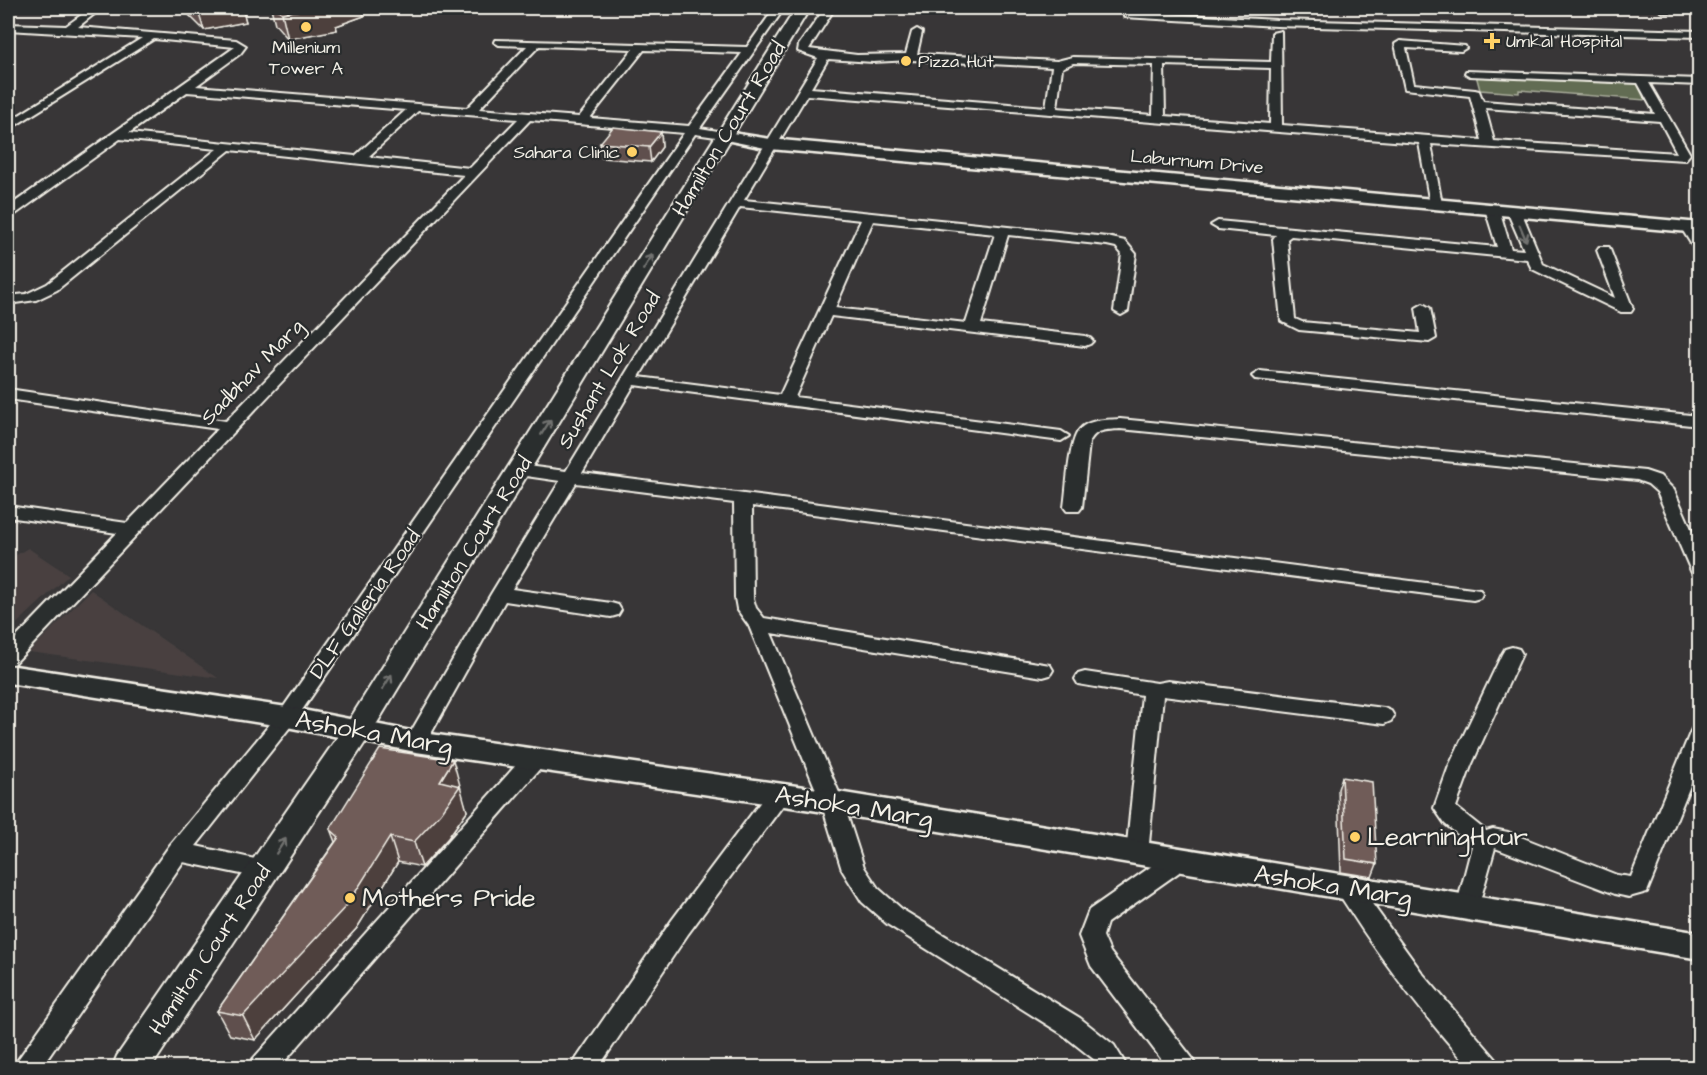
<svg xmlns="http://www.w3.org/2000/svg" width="1707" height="1075" font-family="'Architects Daughter',sans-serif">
<rect width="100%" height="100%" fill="#383637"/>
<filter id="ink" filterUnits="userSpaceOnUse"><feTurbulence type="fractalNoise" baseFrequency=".0167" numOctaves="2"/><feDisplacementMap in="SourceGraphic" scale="12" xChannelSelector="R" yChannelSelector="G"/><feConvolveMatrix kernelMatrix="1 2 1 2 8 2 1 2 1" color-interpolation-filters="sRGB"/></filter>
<g filter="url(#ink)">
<!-- built -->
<g fill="#484141">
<polygon points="1407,8 1699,8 1700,13 1497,9"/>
<polygon points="28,548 69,575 8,632 8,560"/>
<polygon points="91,590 218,678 29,652"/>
</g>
<!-- green -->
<polygon fill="#626c52" stroke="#abae9d" stroke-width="1.5" points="1476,75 1636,81 1645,100 1519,90 1519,93 1480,90"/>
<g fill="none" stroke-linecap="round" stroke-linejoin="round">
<!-- minor casing -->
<g stroke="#f4f1e8" stroke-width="4">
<g id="minor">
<path d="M91,8H102L78,27L236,40L246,46L240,54L196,86L467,108L527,46L499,45L494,42L495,40L747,47L771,13L697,11L692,8H801L806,11L801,14L781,13L700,128L730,133V139L695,134L294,722L196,846L273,863L277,870L273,877L265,879L183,862L41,1068H12L170,845L280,712L684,133L530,120L15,663L8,665V646L117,533L8,517V506L127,523L218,429L8,399V389L226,421L464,175L230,150L57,290L36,300L8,304V296L26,294L47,284L217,149L120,139L13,216L8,217V207L235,47L154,39L8,130V122L142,38L8,30V24L66,26ZM539,46L633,49L579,117L479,109ZM644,50L742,53L689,126L590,118ZM187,92L406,110L355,156L129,133ZM418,111L518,119L470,168L368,157Z"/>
<path d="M825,8H835L809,49L857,55L906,54L912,32L917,29L922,32L917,54L1057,61L1073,57L1271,62L1272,33L1281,31L1282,125L1482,140L1470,96L1405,89L1395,44L1400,41L1465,46L1466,48L1461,51L1406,48L1414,84L1475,90L1479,91L1483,101L1655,114L1638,83L1470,76L1465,73L1466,71L1700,79V85L1649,83L1690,154L1685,160L1431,144L1442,204L1436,208L1430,204L1419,143L807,95L744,200L1107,237L1125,241L1136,254L1128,311L1121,315L1114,311L1122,254L1116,247L1107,245L1008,235L981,324L1085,336L1090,338L1093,341L1090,344L1085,346L831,316L795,397L1061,431L1069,436L1061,441L634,385L582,473L1480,590L1482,594L1480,598L1473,600L752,506L753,598L756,608L764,618L1050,665L1053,670L1050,675L1043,677L771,633L843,802L864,867L878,888L903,910L1080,1018L1114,1045L1128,1068H1100L1096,1061L1062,1034L887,924L862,902L842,870L821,802L749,626L737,609L735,598L734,503L576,483L512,589L611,603L618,605L621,610L618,615L611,617L505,601L423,748L416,750L409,748L405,742L491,594L560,481L519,475L513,474L511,470L513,466L519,465L566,471L818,58L798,51L799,45ZM828,59L873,62L911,60L1052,67L1046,107L811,88ZM1073,63L1154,65L1153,115L1057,108L1062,68ZM1164,65L1271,68L1270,124L1165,116ZM1485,108L1660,121L1677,153L1494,141ZM740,207L861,220L780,395L639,377ZM873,221L995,234L966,323L835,308Z"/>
<polygon points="1128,12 1277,20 1700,31 1700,37 1277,26 1124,17 1124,13"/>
<polygon points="1492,205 1499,209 1511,249 1524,250 1507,211 1514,207 1521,211 1543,264 1615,298 1597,250 1599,247 1609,247 1633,309 1631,312 1621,312 1532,269 1527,259 1291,236 1287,239 1295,319 1302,322 1420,333 1416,308 1423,304 1430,308 1436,338 1429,342 1299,330 1281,321 1273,239 1276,235 1218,229 1211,225 1218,221 1497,247 1485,209"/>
<polygon points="1687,222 1692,223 1700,235 1700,251 1695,250 1680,226"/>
<polygon points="1260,371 1700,416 1700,426 1255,379 1252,376"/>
<path d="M1120,419L1645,471L1660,476L1674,490L1700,549V577L1693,575L1691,571L1657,492L1648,484L1637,480L1120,429C1106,430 1095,429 1089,443L1082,507L1079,511H1067L1064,507C1067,489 1068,441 1080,429C1089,419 1107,420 1120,419Z"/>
<polygon points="1512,647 1519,649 1522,654 1471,766 1456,807 1486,831 1493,829 1508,832 1617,875 1631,877 1690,733 1693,727 1700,725 1700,761 1647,892 1629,897 1615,894 1495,848 1476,915 1468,918 1460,915 1456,908 1472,846 1445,824 1434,808 1449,766 1502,654 1505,649"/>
<polygon points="1085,672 1157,683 1168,681 1384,708 1391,711 1394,716 1391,721 1384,724 1163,696 1148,854 1145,861 1137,863 1129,861 1126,854 1142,695 1078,684 1075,679 1078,674"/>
<polygon points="535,751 543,753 546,759 543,765 279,1068 249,1068 253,1059 527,753"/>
<polygon points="779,785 787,788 790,794 787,800 688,934 598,1068 570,1068 672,920 771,788"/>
<polygon points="1177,852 1185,854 1188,861 1185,868 1107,923 1103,936 1110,952 1193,1059 1197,1068 1168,1068 1091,966 1079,936 1089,910 1169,854"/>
<path d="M1349,880L1357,883L1423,974L1496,1059L1500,1068H1470C1422,1014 1379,957 1341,897L1337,890L1341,883Z"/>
</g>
</g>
<!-- tertiary casing -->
<g stroke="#f4f1e8" stroke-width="5">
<g id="tertiary">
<polygon points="726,132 770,139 1700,223 1700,233 770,149 721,139 719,136"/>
<polygon points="8,665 287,707 416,732 832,791 1700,933 1700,959 832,813 416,752 287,727 8,683"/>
</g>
</g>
<!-- secondary casing -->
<g stroke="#f4f1e8" stroke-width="4">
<g id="secondary">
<polygon points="796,8 810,8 368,738 151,1068 112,1068 117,1056 348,722"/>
<polygon points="1656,8 1700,8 1700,12 1663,12"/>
</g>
</g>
<!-- minor -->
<use href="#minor" fill="#2a2d2e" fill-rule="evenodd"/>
<!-- tertiary -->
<use href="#tertiary" fill="#2a2d2e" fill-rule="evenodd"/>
<!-- secondary -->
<use href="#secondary" fill="#2a2d2e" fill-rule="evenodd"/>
</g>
<!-- wall -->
<g fill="#5f4f4d" stroke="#f4f1e8" stroke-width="1.5">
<polygon points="185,8 242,8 246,22 204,30 186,12"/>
<polygon points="271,8 362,8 364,16 336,26 337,30 288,39 275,24"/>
<polygon points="661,132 662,147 651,162 602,158 600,143"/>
<polygon points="1342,777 1377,864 1372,877 1341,872 1338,789"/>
<polygon points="459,786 467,811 448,838 422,867 398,862 357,928 255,1040 230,1035 217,1011 335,842 330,829"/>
</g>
<!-- shaded-wall -->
<g fill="#4e403e" stroke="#f4f1e8" stroke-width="1.5">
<polygon points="197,8 242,8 246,22 204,30"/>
<polygon points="313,8 362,8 364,16 336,26 337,30 288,39 282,13"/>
<polygon points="661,132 662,147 651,162 649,147"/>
<polygon points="453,760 467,811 448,838 422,867 414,842 440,781"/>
<polygon points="390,837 398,862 357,928 255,1040 243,1016"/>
</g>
<!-- building -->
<g fill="#6f5c59" stroke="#f4f1e8" stroke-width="1.5">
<polygon points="276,8 313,8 282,13"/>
<polygon points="613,127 661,132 649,147 600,143"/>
<polygon points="380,749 453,760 440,781 460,786 441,813 414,842 390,837 348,904 243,1016 217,1011 339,837 330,829"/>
<polygon points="1342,777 1372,782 1377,864 1346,859"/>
</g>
<!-- one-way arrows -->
<defs><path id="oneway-shaft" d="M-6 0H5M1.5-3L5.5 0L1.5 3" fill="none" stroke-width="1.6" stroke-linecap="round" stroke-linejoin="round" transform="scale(1.5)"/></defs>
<g stroke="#71726f">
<use href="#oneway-shaft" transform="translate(1523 233) rotate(67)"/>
<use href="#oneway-shaft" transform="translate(648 262) rotate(-58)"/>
<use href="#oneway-shaft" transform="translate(546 427) rotate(-58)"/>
<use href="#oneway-shaft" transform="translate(387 682) rotate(-58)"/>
<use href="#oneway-shaft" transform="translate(281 846) rotate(-57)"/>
</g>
</g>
<!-- markers -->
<g fill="#ffd166" stroke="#2a2d2e" stroke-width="2">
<circle cx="306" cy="27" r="6"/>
<path d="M1489 32h6v6h6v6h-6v6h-6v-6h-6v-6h6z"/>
<circle cx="906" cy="61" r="6"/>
<circle cx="632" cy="152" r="6"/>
<circle cx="1355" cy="837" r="6"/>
<circle cx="350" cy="898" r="6"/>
</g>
<g text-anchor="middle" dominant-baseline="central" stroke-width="4.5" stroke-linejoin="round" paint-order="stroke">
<!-- far-poi labels -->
<g font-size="18" fill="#f4f1e8" stroke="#2a2d2e" text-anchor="start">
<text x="1506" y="41">Umkal Hospital</text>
<text x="306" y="47" text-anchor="middle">Millenium<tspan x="306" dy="21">Tower A</tspan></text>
<text x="918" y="61">Pizza Hut</text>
<text x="620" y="152" text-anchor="end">Sahara Clinic</text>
</g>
<!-- far-street labels -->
<g font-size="18" fill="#f4f1e8" stroke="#2a2d2e">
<text transform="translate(1197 162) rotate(5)">Laburnum Drive</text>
</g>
<!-- street labels -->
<g font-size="21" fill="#f4f1e8" stroke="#2a2d2e">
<text transform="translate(729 129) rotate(-59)">Hamilton Court Road</text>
<text transform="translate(609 370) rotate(-59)">Sushant Lok Road</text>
<text transform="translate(252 372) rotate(-46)">Sadbhav Marg</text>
<text transform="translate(474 543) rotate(-58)">Hamilton Court Road</text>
<text transform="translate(365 604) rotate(-55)">DLF Galleria Road</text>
<text transform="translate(210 950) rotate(-56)">Hamilton Court Road</text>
</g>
<!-- near-street labels -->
<g font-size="26" fill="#f4f1e8" stroke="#2a2d2e">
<text transform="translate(374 733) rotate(10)">Ashoka Marg</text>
<text transform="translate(854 807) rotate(9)">Ashoka Marg</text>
<text transform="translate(1333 886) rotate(9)">Ashoka Marg</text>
</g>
<!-- near-poi labels -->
<g font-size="26" fill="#f4f1e8" stroke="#2a2d2e" text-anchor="start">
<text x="1367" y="837">LearningHour</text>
<text x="362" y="898">Mothers Pride</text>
</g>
</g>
<!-- margin -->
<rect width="1707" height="1075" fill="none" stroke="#2a2d2e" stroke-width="30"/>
<rect x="15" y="15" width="1677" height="1045" fill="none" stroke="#f4f1e8" stroke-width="2" filter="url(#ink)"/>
</svg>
